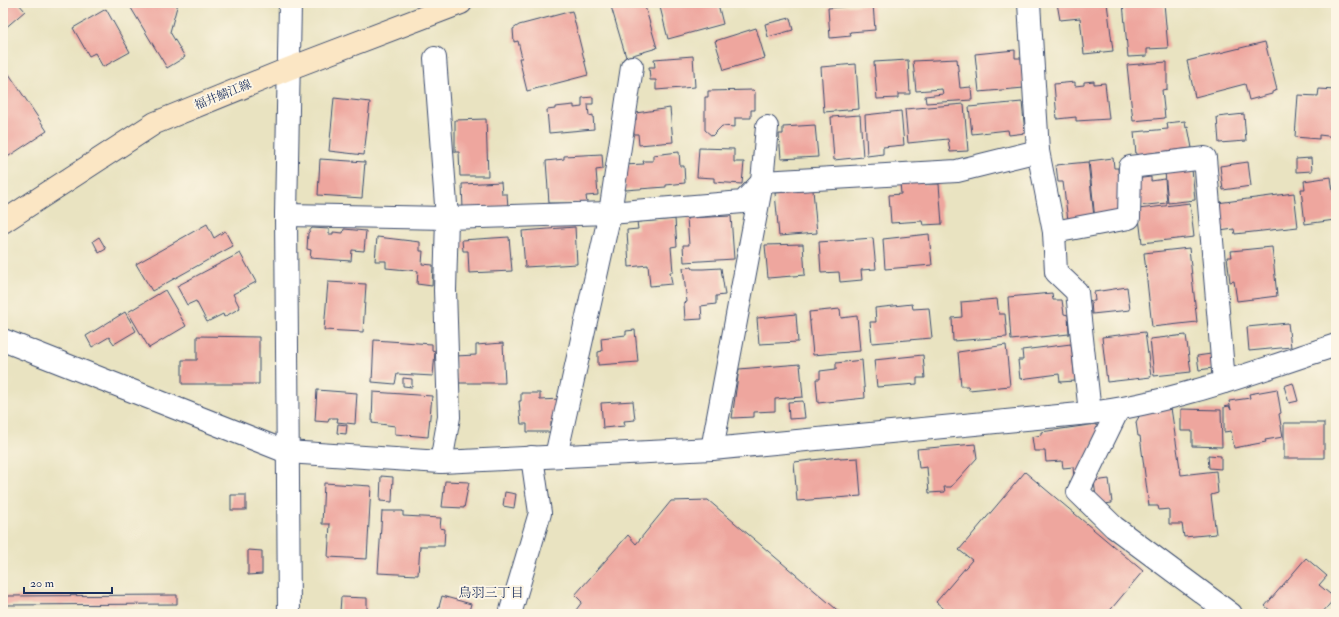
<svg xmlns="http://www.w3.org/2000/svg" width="1339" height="617" font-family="'IM FELL Double Pica','Noto Serif JP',serif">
<rect width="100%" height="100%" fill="#fcf5e5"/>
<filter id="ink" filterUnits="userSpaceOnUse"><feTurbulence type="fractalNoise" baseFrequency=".025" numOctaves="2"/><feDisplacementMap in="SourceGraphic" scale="8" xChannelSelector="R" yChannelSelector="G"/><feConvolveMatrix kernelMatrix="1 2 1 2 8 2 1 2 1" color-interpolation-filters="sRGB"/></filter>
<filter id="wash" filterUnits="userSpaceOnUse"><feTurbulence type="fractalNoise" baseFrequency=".012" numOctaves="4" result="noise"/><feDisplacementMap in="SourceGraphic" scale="16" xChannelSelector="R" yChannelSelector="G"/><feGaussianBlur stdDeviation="0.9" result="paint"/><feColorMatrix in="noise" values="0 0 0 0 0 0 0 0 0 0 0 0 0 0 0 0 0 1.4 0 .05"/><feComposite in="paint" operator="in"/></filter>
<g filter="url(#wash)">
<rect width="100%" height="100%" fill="#e9e3c1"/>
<g id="blocks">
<!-- building -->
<g fill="#eea69e">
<polygon points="3,3 18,3 25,11 3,30"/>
<polygon points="128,3 178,3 170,32 185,57 167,68"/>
<polygon points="610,3 644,3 657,48 626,57"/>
<polygon points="659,3 721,3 718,4 723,24 668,39"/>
<polygon points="1057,3 1107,3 1113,51 1084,54 1080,18 1060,20"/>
<polygon points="1123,3 1164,3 1168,48 1147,49 1147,56 1128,57"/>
<polygon points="873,4 875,30 850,32 851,36 830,38 828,8"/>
<polygon points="106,9 130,52 103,67 95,53 89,56 73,28"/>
<polygon points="572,11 588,75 527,91 519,58 522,58 518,41 514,42 513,29 519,25"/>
<polygon points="790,18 793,30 768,37 765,24"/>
<polygon points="756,28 765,58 724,70 715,41"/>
<polygon points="1265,42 1277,90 1272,92 1272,94 1249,100 1245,84 1195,97 1187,61"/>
<polygon points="1015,50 1015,58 1021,58 1024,88 979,92 975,54"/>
<polygon points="693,56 695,87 656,90 656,80 650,80 649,67 655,67 654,59"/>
<polygon points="957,59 960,88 971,87 972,100 926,103 925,96 943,94 942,89 916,91 913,61"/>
<polygon points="908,60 910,94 898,94 898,98 877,99 874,62"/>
<polygon points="1167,62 1167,89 1162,90 1165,118 1133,121 1127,65"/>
<polygon points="856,64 859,109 824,112 821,67"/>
<polygon points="9,74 47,131 6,158 3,165 3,77"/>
<polygon points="1094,81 1094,84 1105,83 1109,119 1076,121 1076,117 1057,119 1054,84 1075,82 1075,86 1084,85 1084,82"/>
<polygon points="1319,89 1336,90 1336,137 1319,135 1319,139 1295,137 1298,95 1318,96"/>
<polygon points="753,90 755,92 755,110 751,110 751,118 735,118 735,127 722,126 712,136 705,130 705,97 708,97 708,91"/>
<polygon points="593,97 593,104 588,104 589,116 593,115 594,129 549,133 547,110 555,109 555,107 574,105 574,108 582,107 582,98"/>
<polygon points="334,98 370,102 364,155 329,151"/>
<polygon points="1022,102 1025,133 1009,135 1008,130 972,134 969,107"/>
<polygon points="964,104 968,151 950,152 948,139 908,143 905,109"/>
<polygon points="670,108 673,142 639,145 638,134 634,134 633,121 636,120 636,113"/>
<polygon points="901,111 904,145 883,147 883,154 867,156 865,115"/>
<polygon points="1244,114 1246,141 1219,143 1217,117"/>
<polygon points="860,115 863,157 834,160 831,117"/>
<polygon points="486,119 488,176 460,176 459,152 455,152 455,120"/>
<polygon points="1185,121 1186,128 1188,127 1192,148 1136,155 1134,132 1168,129 1167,123"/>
<polygon points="815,125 818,157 781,159 779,134 783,134 783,127"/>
<polygon points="699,148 734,149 734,162 744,162 742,184 714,182 714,178 697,177"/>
<polygon points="679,152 680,166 684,166 685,183 666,185 666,187 625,190 623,165 644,164 643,161 653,161 653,155"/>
<polygon points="602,154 603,169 596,170 598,195 586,196 587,203 549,203 546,161 564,159 564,156"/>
<polygon points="1113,158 1114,168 1118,168 1121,215 1095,220 1089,161"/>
<polygon points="1311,158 1312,171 1296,172 1296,159"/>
<polygon points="320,159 365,162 362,198 318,195"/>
<polygon points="1088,162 1094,217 1068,220 1063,182 1058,182 1056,165"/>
<polygon points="1248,162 1251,186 1223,190 1220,166"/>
<polygon points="1192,169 1195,200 1168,203 1165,172"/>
<polygon points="1151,177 1151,181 1165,179 1167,203 1137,206 1134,179"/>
<polygon points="1331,177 1333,192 1336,191 1335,220 1305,224 1301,189 1305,189 1304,181"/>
<polygon points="924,180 924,184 939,184 942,224 923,225 922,221 891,223 889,195 901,194 900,182"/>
<polygon points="501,182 502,194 507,194 508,207 463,209 462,184"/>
<polygon points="813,190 817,233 779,236 775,193"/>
<polygon points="1294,193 1298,227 1235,234 1234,229 1220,231 1217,203"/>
<polygon points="1190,203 1194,237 1142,243 1138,209"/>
<polygon points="731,216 734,259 684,262 683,245 689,245 687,218"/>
<polygon points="675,219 677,246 671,247 673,272 670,272 672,284 650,286 648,265 629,267 627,230 638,229 637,222"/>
<polygon points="207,224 214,238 225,231 233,246 152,291 136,264"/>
<polygon points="575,227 577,264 525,267 522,231"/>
<polygon points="312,228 329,229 329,234 333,234 333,232 343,233 344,229 366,231 364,251 352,250 351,261 310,258 311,250 307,249 308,233"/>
<polygon points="929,234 932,265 885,269 883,239"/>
<polygon points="99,237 106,249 99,253 93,241"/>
<polygon points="377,237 420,242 420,251 423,251 422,264 433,265 432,286 417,284 418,271 386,268 386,261 375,261"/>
<polygon points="509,237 512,271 469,273 468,251 463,251 462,240"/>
<polygon points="873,238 876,269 861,270 862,280 840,282 839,272 821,273 819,242"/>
<polygon points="803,244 805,275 768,278 765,245"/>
<polygon points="1272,247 1277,296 1237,301 1234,281 1230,282 1227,257 1232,257 1231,251"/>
<polygon points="1189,248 1197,322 1152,327 1144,253"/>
<polygon points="240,253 256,282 233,294 240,308 224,317 223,314 207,322 196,301 187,305 177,286"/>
<polygon points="692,267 693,269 703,269 721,268 725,295 716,296 716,304 701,306 702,319 685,320 684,303 687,302 683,268"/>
<polygon points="328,282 366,284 363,332 324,330"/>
<polygon points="1127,287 1130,310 1092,314 1091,301 1095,301 1094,292"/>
<polygon points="165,290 186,326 149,348 128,312"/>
<polygon points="1052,293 1053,300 1062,300 1064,314 1068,315 1069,334 1011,340 1008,297"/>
<polygon points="997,299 999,314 1005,314 1007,337 953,341 952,318 962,317 961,302"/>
<polygon points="912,304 913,309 929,308 932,338 872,343 870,322 876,322 875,308"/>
<polygon points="840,309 841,318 857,316 860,351 813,355 809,312"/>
<polygon points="125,312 136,331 114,344 109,337 92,347 86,336"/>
<polygon points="796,314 798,342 759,344 757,318"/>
<polygon points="1288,323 1291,347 1249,351 1247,327"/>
<polygon points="635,330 638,362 598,365 598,352 602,351 601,338 626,335 626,331"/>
<polygon points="1145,332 1151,377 1107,382 1102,337"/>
<polygon points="1186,335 1191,372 1154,376 1150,339"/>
<polygon points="197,336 259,337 259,384 182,384 182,360 197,360"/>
<polygon points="374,340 432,344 432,350 435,351 433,376 397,374 395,384 372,382"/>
<polygon points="503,343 505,383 457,383 455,356 476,355 476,345"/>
<polygon points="1071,344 1075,381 1060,382 1059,374 1020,379 1018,360 1023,360 1022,350"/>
<polygon points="1006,345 1010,386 969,390 968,386 961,386 958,352"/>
<polygon points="1211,354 1213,368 1199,370 1197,356"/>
<polygon points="923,355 925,378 917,378 917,384 877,387 874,360"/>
<polygon points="862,360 865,398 818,403 816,379 820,379 820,371 836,369 836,363"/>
<polygon points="800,364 803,397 775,399 775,411 754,412 754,417 732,418 739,369"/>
<polygon points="403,378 412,379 412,387 403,386"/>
<polygon points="1293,383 1298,401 1289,403 1284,386"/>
<polygon points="1277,389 1281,413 1279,414 1283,437 1265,440 1266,442 1234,448 1231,431 1224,432 1224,407 1229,406 1231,410 1229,401 1250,398 1249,394"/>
<polygon points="317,390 357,393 355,424 337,422 338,418 329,418 328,422 315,421"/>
<polygon points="373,392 432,396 428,437 395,434 395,426 372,423"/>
<polygon points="521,393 540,393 540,400 560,399 558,422 551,422 551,432 527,432 527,424 521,424 519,401 521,401"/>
<polygon points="633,401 635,420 624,421 625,426 603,428 601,403"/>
<polygon points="803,401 805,418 789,419 788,402"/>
<polygon points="1171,408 1181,475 1216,471 1218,493 1211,495 1216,534 1184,537 1182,524 1169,524 1169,509 1159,510 1158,506 1149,506 1140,436 1138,436 1136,422 1141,413"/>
<polygon points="1181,409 1221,410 1222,447 1192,446 1192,431 1181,431"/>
<rect x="1284" y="423" width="40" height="35"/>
<polygon points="338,424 347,425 346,434 337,433"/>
<polygon points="1096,424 1096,426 1101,425 1075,487 1073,467 1063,468 1062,461 1046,462 1045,451 1034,451 1032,437 1041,435 1041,432"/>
<polygon points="975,444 977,458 951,487 944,487 945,492 929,493 927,467 919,468 917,449"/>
<polygon points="1208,455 1221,456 1221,469 1209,468"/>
<polygon points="839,457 840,459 858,458 861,496 797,501 794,462"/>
<polygon points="1025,472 1143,571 1107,614 950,614 936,602 972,560 959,550"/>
<polygon points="381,476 393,477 392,502 380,501"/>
<polygon points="1109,479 1112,503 1097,505 1094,481"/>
<polygon points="445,481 469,482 464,508 442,507"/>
<polygon points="324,483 371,486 367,559 328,557 330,524 322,524"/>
<polygon points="505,492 516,494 514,508 503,506"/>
<rect x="231" y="495" width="15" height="15"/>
<polygon points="708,500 842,614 573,614 582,602 575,595 628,535 636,544 671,501"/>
<polygon points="382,511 403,511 403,516 441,518 440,528 445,529 444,546 420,546 418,575 378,573"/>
<polygon points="248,550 262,551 262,574 248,575"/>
<polygon points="1306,558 1327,576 1319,585 1335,598 1321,614 1274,614 1265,606"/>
<polygon points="177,595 177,604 3,605 3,596"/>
<polygon points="442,596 471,604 468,614 437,614"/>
<polygon points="341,597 367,598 367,613 340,612"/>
</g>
</g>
</g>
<g filter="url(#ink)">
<use href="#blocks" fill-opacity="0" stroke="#3a4a6d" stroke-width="1"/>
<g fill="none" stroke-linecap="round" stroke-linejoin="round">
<!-- minor casing -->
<g stroke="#3a4a6d" stroke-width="24">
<g id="minor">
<polyline points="1029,3 1038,151 1054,232 1056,272 1077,292 1090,413"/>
<polyline points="435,58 447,218 445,290 449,417 441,462"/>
<polyline points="286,215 447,218 610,213 743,202 762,182 957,171 1038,151"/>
<polyline points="1054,232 1129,218 1130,167 1205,158 1224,382"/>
<polyline points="1118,410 1078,492 1114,527 1231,614"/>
<polyline points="712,449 762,182 767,127"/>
<path d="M287,452L441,462L712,449L1090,413C1173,403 1257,371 1336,345"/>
<polyline points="556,456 610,213 632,67"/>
<polyline points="510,614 540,513 532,457"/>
</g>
</g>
<!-- tertiary casing -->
<g stroke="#3a4a6d" stroke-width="24">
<g id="tertiary">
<polyline points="3,340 287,452"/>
<polyline points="289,614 286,215 290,3"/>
</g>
</g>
<!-- secondary casing -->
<g stroke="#3a4a6d" stroke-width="24">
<polyline id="secondary" points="3,222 155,123 288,69 461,3"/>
</g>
<!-- minor -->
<use href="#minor" stroke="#fff" stroke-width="22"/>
<!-- tertiary -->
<use href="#tertiary" stroke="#fff" stroke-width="22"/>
<!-- secondary -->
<use href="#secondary" stroke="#fbe6c4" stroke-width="22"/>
</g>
</g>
<g text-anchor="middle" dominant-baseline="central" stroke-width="4" stroke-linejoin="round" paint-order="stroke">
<!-- street labels -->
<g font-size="12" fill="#1b2f5e" stroke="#fcf5e5">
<text transform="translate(223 95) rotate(-22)">福井鯖江線</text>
</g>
<!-- neighbourhood labels -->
<g font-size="13" fill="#1b2f5e" stroke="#fcf5e5">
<text x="491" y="593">鳥羽三丁目</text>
</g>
</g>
<!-- margin -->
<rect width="1339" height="617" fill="none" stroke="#fcf5e5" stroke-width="16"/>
<!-- scale -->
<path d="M24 587v6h88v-6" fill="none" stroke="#1b2f5e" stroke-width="2"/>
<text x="30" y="587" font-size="12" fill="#1b2f5e" stroke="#fcf5e5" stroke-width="3" paint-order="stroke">20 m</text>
</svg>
